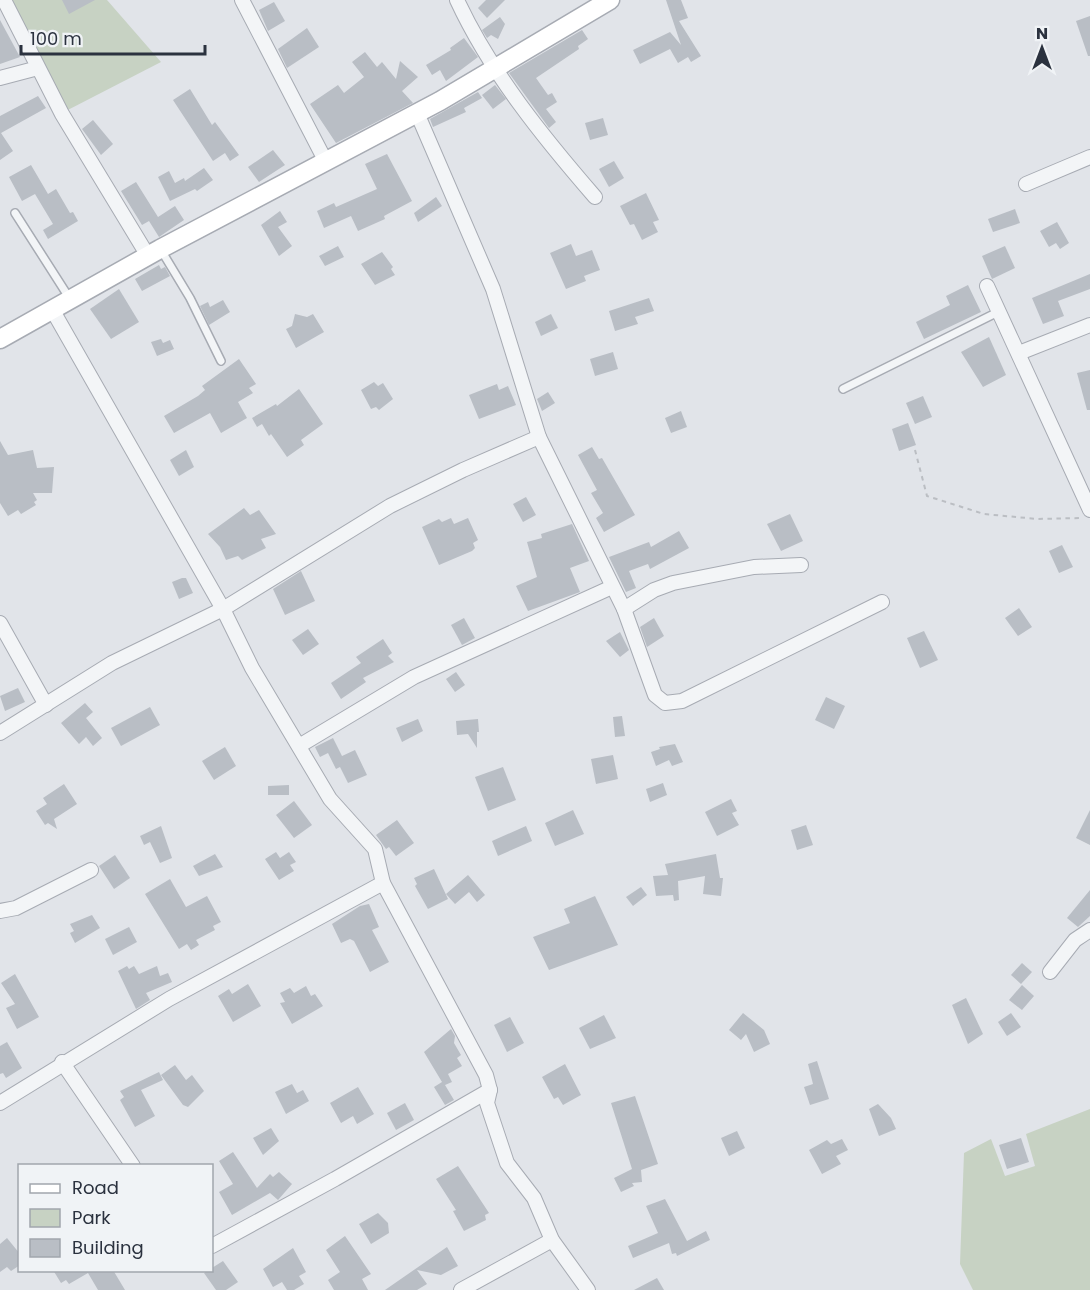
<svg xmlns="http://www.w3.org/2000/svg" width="1090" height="1290" font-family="Poppins,sans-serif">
<rect width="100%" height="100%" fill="#e1e4e9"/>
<!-- green -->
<g fill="#c7d2c3">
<polygon points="1,0 107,0 161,62 60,114"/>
<polygon points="1090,1109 1090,1290 973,1290 960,1264 964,1153 991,1139 1005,1176 1035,1166 1026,1134"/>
</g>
<!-- building -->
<g fill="#b9bec5">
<polygon points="62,0 95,0 69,14"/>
<polygon points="486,0 505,0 487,18 478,8"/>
<polygon points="666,0 681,0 688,18 679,21 701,56 691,62 688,57 678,63 670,49 640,64 633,50 670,32 681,45"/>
<polygon points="274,2 285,21 268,31 259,10"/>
<polygon points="1090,16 1090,56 1088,56 1076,21"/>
<polygon points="500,17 505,24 498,39 491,35 487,38 482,30"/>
<polygon points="0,20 20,57 0,64"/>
<polygon points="307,28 319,47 287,68 278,49"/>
<polygon points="582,30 588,39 578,46 579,49 536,78 548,95 552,93 557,102 546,109 556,122 549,128 509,73"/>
<polygon points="464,38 478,57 446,81 440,70 432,75 426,65 451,50 450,48"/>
<polygon points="365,52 377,67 382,62 396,79 400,61 418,77 402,91 413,103 336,143 310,104 338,85 344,93 364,77 352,62"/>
<polygon points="495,85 506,99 493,109 482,95"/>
<polygon points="190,89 212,125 215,122 239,155 230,161 225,153 213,161 173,100"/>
<polygon points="478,92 482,98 464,108 466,112 433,127 430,119"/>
<polygon points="38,96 46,108 1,133 13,151 0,160 0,116"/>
<polygon points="603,118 608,135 590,140 585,123"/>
<polygon points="93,120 113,144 101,155 82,129"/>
<polygon points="273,150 285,165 259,182 248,167"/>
<polygon points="387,154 412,201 384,216 385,219 358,231 351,216 324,228 317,211 334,203 336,207 377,189 365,164"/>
<polygon points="614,161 624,178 609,187 599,169"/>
<polygon points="31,165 48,194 56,189 70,213 73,212 78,221 48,239 43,230 53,224 35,194 22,201 9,177"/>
<polygon points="204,168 213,180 197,191 195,189 170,201 158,177 169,171 175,183 184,178 185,181"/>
<polygon points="136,182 158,217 175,206 184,220 159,237 149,221 142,225 121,191"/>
<polygon points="646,193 659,220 653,222 658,232 642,240 634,224 630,225 620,206"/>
<polygon points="436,197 442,206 418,222 414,213"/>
<polygon points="1015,209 1020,223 993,232 988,219"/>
<polygon points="280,211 287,222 278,227 292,246 279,256 261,225"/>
<polygon points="1057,222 1069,243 1060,249 1056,243 1049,247 1040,231"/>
<polygon points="571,244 576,256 592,250 600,270 584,276 586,281 566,289 550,253"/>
<polygon points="338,246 344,257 325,266 319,256"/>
<polygon points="1005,246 1015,268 992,279 982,256"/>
<polygon points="382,252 393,267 391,269 395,275 375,285 361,264"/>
<polygon points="159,265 161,269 165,267 170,276 142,291 135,279"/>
<polygon points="1090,274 1090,289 1058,301 1064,316 1043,324 1032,298"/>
<polygon points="968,285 981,312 924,339 916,322 950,305 946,296"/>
<polygon points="119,289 139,322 111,339 90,309"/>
<polygon points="649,298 654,311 635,317 638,324 615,331 609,311"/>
<polygon points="223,300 230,312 209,325 200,306 208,302 210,307"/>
<polygon points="295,314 307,317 313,314 324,332 296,348 286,329 292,326"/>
<polygon points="551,314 558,328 541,336 535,322"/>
<polygon points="989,337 1006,375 983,387 961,352"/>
<polygon points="161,339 163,343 170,340 174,349 157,356 151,342"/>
<polygon points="613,352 618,369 595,376 590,359"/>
<polygon points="239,359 256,384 249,388 253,393 238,402 247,418 221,433 210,413 174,433 164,416 198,396 205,390 202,386"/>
<polygon points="1090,370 1090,410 1087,410 1077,373"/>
<polygon points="374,382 378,386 383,383 393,399 379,410 376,407 371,409 361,390"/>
<polygon points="497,384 499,390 508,386 516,405 479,419 469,395"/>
<polygon points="299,389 323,424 301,440 304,445 287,457 271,434 269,436 262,424 257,427 252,418 276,404 277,406"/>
<polygon points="548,392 555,403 542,411 537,399"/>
<polygon points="923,396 932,417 915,424 906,403"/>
<polygon points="681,411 687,427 671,433 665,418"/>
<polygon points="908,423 916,445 899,451 892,429"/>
<polygon points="0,441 8,455 33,450 37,468 54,467 52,493 33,493 37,500 34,502 36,505 21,514 18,510 8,516 0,503"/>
<polygon points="592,447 599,459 602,458 635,515 604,532 596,518 603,513 591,493 597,490 578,455"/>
<polygon points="186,450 194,467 179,476 170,460"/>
<polygon points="526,497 536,515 523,522 513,504"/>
<polygon points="244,508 250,515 259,510 276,534 261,539 266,548 242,560 238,556 226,560 220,547 208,534"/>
<polygon points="790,514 803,541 781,551 767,524"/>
<polygon points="451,518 454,524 468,518 478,540 473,543 475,548 472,551 439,565 422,527 439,519 442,522"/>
<polygon points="572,524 589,561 570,568 580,592 528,611 516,586 537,577 527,542 542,538 541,534"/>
<polygon points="679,531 689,548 650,569 648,564 629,571 636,588 626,592 609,557 649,542 651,547"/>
<polygon points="1062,545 1073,567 1059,573 1049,551"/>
<polygon points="301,571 315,601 285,615 273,589"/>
<polygon points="182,578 186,578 193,593 179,599 172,582"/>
<polygon points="1019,608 1032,627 1018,636 1005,618"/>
<polygon points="464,618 475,638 462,645 451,625"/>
<polygon points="654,618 664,636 647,647 640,627"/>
<polygon points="308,629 319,644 303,655 292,640"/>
<polygon points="924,631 938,660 920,668 907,638"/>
<polygon points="620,632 629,650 620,657 606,641"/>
<polygon points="383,639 392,653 388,656 394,662 363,678 366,682 341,699 331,683 361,663 356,657"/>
<polygon points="456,672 465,685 455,692 446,679"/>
<polygon points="18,688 25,702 5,711 0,696"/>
<polygon points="826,697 845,706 834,729 815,720"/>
<polygon points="85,703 93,712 86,718 102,738 93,746 86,737 79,744 61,723"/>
<polygon points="150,707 160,725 121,746 111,728"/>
<polygon points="622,716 625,736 615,737 613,717"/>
<polygon points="418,719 423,731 402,742 396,728"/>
<polygon points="478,719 479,732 477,732 477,748 468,734 457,735 456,721"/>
<polygon points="333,738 342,756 355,750 367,775 348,783 340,767 336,769 328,753 320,757 315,747"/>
<polygon points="675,744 683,762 672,766 669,760 656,766 651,752 660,749 659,747"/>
<polygon points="225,747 236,766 214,780 202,761"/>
<polygon points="613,755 618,779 596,784 591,759"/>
<polygon points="503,767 516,800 488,811 475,777"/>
<polygon points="663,783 667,795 650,802 646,789"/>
<polygon points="64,784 77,804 54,819 57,829 48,823 45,825 36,811 47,804 43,798"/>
<polygon points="289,785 289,795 268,795 268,786"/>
<polygon points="731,799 737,811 732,813 739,825 717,836 705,812"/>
<polygon points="294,801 312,825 294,838 276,815"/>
<polygon points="573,810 584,834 555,846 545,823"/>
<polygon points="1090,810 1090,845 1076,838"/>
<polygon points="397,820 414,843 396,856 389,847 386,849 376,835"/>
<polygon points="806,825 813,845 797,850 791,830"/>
<polygon points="161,826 172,858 160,863 150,842 144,845 140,836"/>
<polygon points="526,826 532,841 498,856 492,841"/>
<polygon points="276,852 280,858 289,852 296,862 290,865 294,871 279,880 265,859"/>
<polygon points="215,854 223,867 199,876 193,866"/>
<polygon points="716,854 720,878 723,878 721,896 703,894 705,876 678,881 679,900 674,901 673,895 656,896 653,876 668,875 665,864"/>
<polygon points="115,855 130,878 114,889 99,866"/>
<polygon points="434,869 448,899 428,909 415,886 417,884 414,878"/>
<polygon points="468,875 485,895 477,902 469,892 455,904 446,894"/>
<polygon points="170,879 186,907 207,896 221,922 213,926 215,930 196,940 199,945 191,950 187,944 179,949 145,894"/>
<polygon points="641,887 647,895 633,906 626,897"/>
<polygon points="1090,890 1090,916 1078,927 1067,918"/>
<polygon points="595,896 618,945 549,970 533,937 570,923 564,909"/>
<polygon points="369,904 379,927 372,930 389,962 370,972 354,941 350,939 341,943 332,924 360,906"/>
<polygon points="92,915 100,928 75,943 70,933 74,931 70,924"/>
<polygon points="129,927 137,942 113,955 105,939"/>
<polygon points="1022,963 1032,972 1021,984 1011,975"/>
<polygon points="127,966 129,969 134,966 139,974 157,966 160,976 168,973 172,982 146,993 150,1000 136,1009 118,971"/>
<polygon points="15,974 39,1017 17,1029 6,1008 15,1004 1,983"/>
<polygon points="248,984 261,1006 233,1022 218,996 229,989 232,994"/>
<polygon points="1022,985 1034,996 1022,1010 1009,1000"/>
<polygon points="306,986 311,996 315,994 323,1006 292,1024 280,1003 285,1002 280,993 290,988 294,993"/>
<polygon points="966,998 983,1034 968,1044 952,1005"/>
<polygon points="743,1013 764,1030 770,1044 754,1052 746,1034 741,1040 729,1030"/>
<polygon points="1011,1013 1021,1027 1007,1036 998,1022"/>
<polygon points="604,1015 616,1038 590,1049 579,1028"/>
<polygon points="510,1017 524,1043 507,1052 494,1025"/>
<polygon points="451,1029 455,1036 454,1043 461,1055 457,1058 462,1066 448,1074 452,1082 445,1085 454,1100 445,1105 434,1087 442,1082 424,1052"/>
<polygon points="7,1042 22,1068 6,1078 3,1073 0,1074 0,1046"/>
<polygon points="817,1061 829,1099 810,1105 804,1087 813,1084 808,1064"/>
<polygon points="565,1064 581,1095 563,1105 558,1097 554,1099 542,1077"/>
<polygon points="175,1065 186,1080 192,1075 204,1091 188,1107 183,1105 161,1075"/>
<polygon points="159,1072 163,1080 141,1090 155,1116 135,1127 120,1100 124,1097 120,1091"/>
<polygon points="292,1084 297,1093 303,1090 309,1101 286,1114 275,1092"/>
<polygon points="358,1087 374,1114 357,1124 353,1116 341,1123 330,1103"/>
<polygon points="635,1096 658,1164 641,1170 642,1182 632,1183 634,1186 621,1192 614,1178 632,1169 611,1103"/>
<polygon points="405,1103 414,1120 396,1130 387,1113"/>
<polygon points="878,1104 891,1118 896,1129 879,1136 869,1109"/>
<polygon points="271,1128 279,1141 263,1155 253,1138"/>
<polygon points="737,1131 745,1148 729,1156 721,1138"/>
<polygon points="1021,1138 1029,1162 1007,1169 999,1145"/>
<polygon points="842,1139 848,1150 836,1156 841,1164 822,1174 809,1150 827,1140 831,1144"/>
<polygon points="233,1152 257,1188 270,1174 273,1177 279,1172 292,1184 278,1200 270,1193 232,1215 219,1192 233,1184 219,1161"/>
<polygon points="458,1166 489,1213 485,1215 486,1220 464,1231 453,1211 456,1210 436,1179"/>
<polygon points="665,1199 687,1241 706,1231 710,1240 677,1256 676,1253 672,1254 669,1243 633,1258 628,1246 658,1233 646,1206"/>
<polygon points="378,1213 388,1223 389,1233 371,1244 359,1224"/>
<polygon points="345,1236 371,1274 362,1279 368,1290 334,1290 328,1280 340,1272 326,1250"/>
<polygon points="7,1238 20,1254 20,1265 11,1271 7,1267 0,1272 0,1244"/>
<polygon points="447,1247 458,1266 441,1275 417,1270 427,1284 417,1290 385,1290"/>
<polygon points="293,1248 306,1272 299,1276 304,1284 294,1290 287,1290 282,1282 273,1287 263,1269"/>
<polygon points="223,1261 238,1282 226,1290 216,1290 204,1273"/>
<polygon points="53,1270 113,1270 125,1290 98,1290 88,1273 69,1284 66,1280 61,1283"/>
<polygon points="657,1278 664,1290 634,1290"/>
</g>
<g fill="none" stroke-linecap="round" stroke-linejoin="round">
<!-- service casing -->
<g stroke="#a7abb3" stroke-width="10">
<g id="service">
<polyline points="15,213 70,299"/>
<polyline points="161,250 190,298 221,361"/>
<polyline points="843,389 1000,311"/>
</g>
</g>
<!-- minor casing -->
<g stroke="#a7abb3" stroke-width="16">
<g id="minor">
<polyline points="4,0 62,114 148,256"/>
<polyline points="242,0 325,160"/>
<path d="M457,0C491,73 543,137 595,197"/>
<polyline points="0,78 38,68"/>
<polyline points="417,113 493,289 539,437 624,609 655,695 665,703 682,701 882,602"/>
<polyline points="1026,184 1090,157"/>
<polyline points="987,286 1090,510"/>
<polyline points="53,311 223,609 252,668 330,799 375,849 383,883 486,1075 490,1090 487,1103 507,1163 534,1198 552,1240 588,1290"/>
<polyline points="1019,353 1090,325"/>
<polyline points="624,609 654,590 673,583 754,567 801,565"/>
<polyline points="0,623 46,705"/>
<polyline points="0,733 112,663 223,609 390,506 463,470 539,437"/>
<polyline points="299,746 414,677 612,587"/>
<polyline points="0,911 16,908 91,870"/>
<polyline points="1050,972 1075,940 1090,930"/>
<polyline points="62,1062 133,1166"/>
<polyline points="0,1103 169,999 383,883"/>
<polyline points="212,1246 335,1179 490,1090"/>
<polyline points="461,1290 552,1240"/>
</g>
</g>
<!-- secondary casing -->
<g stroke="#a7abb3" stroke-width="21">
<polyline id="secondary" points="0,339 160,249 440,101 610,0"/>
</g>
<!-- path -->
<polyline stroke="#bbbec3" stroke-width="2" stroke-dasharray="4.5 4.5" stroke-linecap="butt" points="915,450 927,496 984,514 1037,519 1081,518"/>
<!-- service -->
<use href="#service" stroke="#f3f5f7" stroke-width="7"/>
<!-- minor -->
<use href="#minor" stroke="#f3f5f7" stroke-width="14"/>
<!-- secondary -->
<use href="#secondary" stroke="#fff" stroke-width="18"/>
</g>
<!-- legend -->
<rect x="18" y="1164" width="195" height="108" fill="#f0f3f6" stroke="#a1a6ad" stroke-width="1.5"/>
<rect x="30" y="1184" width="30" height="9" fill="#ffffff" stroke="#a1a6ad" stroke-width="1.5"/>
<text x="72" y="1194" font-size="18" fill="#2b323f">Road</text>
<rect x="30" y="1209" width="30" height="18" fill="#c7d2c3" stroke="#a1a6ad" stroke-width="1.5"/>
<text x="72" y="1224" font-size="18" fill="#2b323f">Park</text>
<rect x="30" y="1239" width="30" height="18" fill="#b9bec5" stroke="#a1a6ad" stroke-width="1.5"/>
<text x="72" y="1254" font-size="18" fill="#2b323f">Building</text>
<!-- north arrow -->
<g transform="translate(1042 48)" stroke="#f0f3f6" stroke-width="4.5" paint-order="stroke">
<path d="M0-4.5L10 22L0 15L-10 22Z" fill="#2b323f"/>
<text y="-9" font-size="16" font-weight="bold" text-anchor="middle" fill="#2b323f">N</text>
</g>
<!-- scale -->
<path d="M21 45v9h184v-9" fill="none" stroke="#2b323f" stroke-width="3"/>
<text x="30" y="45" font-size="18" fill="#2b323f" stroke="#f0f3f6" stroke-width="4.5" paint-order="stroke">100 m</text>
</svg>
